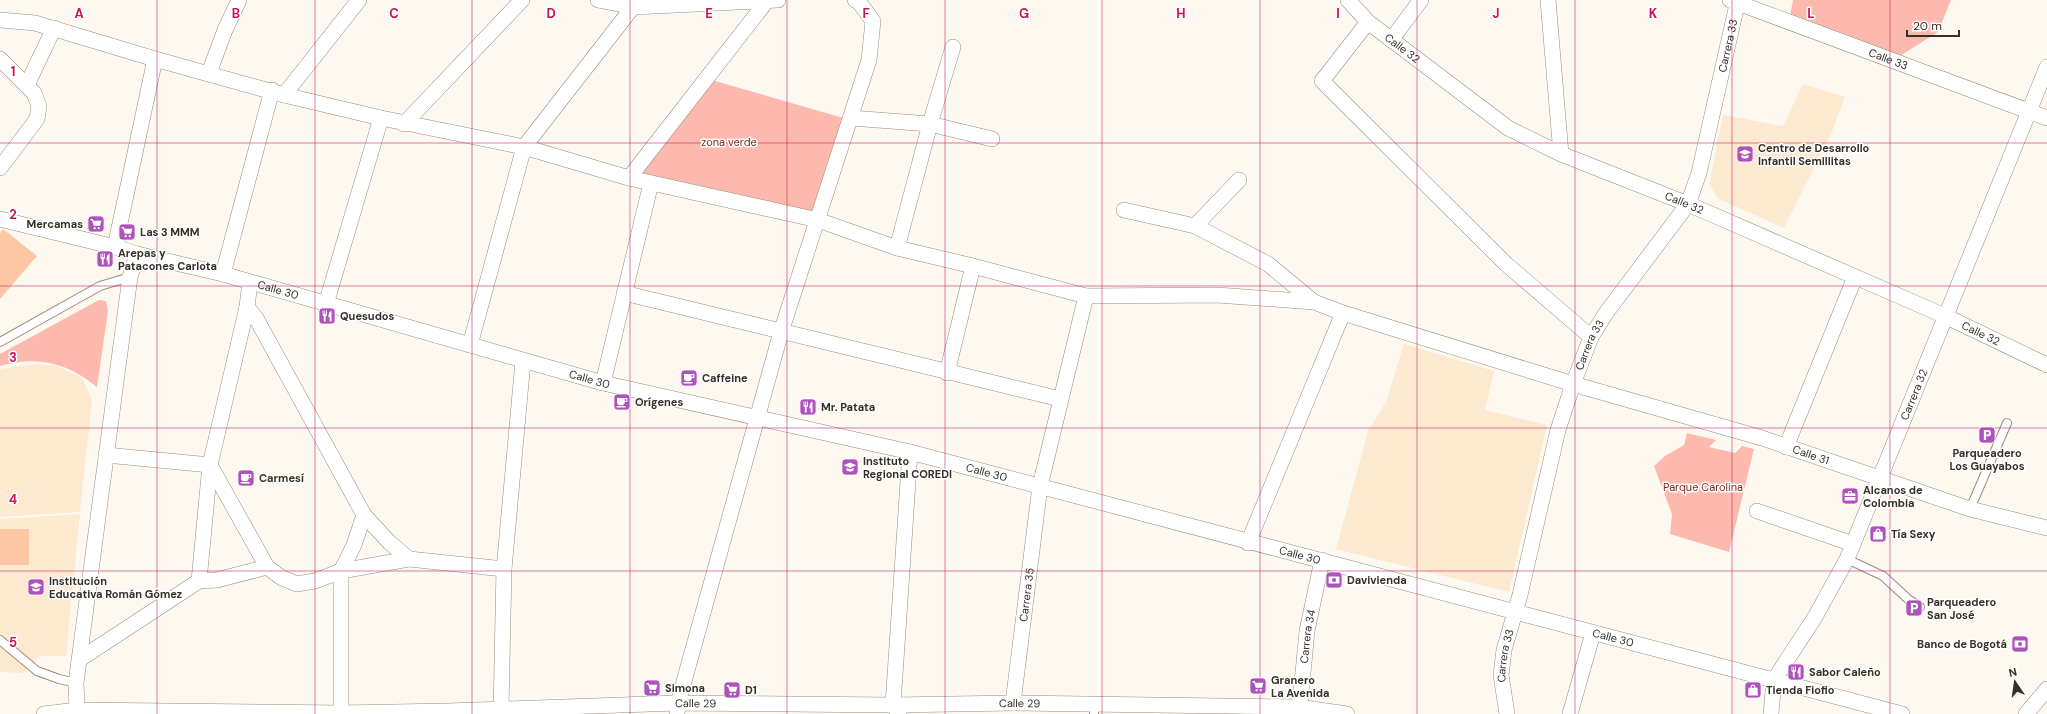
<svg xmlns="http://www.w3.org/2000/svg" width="2047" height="714" font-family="'DM Sans',sans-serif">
<rect width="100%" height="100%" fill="#fdf8f0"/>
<!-- built -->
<g fill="#fce9cf">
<polygon points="1803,84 1845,97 1831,134 1784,228 1717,198 1710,185 1712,169 1723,115 1783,126"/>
<polygon points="1404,344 1494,371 1485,410 1547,425 1509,592 1336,549 1368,431 1386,402"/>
<polygon points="37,364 57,366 82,378 90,395 92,402 80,512 0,517 0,369"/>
<polygon points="80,514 66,656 40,656 23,673 0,672 0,519"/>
</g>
<!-- green -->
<g fill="#fdb9ad">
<polygon points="1793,0 1951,0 1938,32 1898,57 1790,16"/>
<polygon points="708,79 847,119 816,216 633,176"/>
<path d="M99,300L106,301L108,311L97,387C68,363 37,355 0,366V354Z"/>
<polygon points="1687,433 1716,440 1709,447 1735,453 1742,446 1754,449 1729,552 1670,534 1672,514 1654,466 1665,456 1684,445"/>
</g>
<!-- building -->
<g fill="#fec7a4">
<polygon points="3,229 37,256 0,299 0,233"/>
<rect x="0" y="529" width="29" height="36"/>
</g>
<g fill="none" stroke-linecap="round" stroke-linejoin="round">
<!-- lane casing -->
<g stroke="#9a8d7b" stroke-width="10">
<g id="lane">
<polyline points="0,342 100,286 130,277"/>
<polyline points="1970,509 2007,423"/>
<polyline points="1847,559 1883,576 1908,599 1920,607"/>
<polyline points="0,640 37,671 59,679 76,683"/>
<polyline points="1094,714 1094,704"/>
</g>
</g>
<!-- street casing -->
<g stroke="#9a8d7b" stroke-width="16">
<g id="street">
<polyline points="598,0 633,7 778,0"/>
<path id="s1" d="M1348,0L1368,22L1508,128L1561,154L1688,204L1945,316L2047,365"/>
<polyline points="1548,0 1561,154"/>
<path id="s2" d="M1730,0L2047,118"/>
<path id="s3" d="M0,20L35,23L155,59L284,95L381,118L524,147L629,178L818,220L897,248L973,266L1086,296L1217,295L1314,302L1343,313L1573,384L1762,438L1970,509L2047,528"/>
<polyline points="1368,22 1322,81 1506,264 1591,337"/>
<polyline points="1391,40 1421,0"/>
<polyline points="0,59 34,93 39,106 37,119 0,168"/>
<polyline points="209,73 225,30 239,0"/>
<polyline points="27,85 54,28"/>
<polyline points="284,95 359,0"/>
<polyline points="851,118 930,124 992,139"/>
<polyline points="404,124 522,0"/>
<polyline points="629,178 766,2"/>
<polyline points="1124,210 1195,226 1268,264 1314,302"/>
<path id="s4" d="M0,219L115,247L137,254L223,274L603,383L910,452L1902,714"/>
<polyline points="1195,226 1239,180"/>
<polyline points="115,247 155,59"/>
<polyline points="897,248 930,124 953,47"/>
<polyline points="223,274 272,90"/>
<polyline points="250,282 247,307 210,465 199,581 217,580 267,567"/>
<polyline points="624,293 1060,399"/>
<polyline points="326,304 381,118"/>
<polyline points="247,307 256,318 364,515 389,542 409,559 504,569"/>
<polyline points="470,345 524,147 633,7"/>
<polyline points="947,373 973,266"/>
<polyline points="603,383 651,183"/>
<polyline points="1786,447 1855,277"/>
<polyline points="106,455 210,465 267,567 282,578 297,584 315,581 341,571 409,559"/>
<polyline points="1757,511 1853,544"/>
<polyline points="1248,543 1343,313"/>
<polyline points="80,659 199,581"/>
<path id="s5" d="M1013,703L1040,486L1086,296"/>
<polyline points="501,709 504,569 523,361"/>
<polyline points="77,710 76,683 130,277 137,254"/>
<polyline points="341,713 341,571 354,545 364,515"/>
<polyline points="899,713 893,705 910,452"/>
<path id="s6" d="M44,714L77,710L341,713L448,711L678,703L893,705L1013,703L1298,707L1347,714"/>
<polyline points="677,714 678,703 781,332 869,60 873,21 859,2 855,0"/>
<path id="s7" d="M1299,714L1307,631L1322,560"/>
<path id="s8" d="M1507,714L1501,675L1504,650L1520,595L1558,430L1573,384L1591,337L1606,313L1688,204L1699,173L1738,0"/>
<polyline points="1570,714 1593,633"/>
<path id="s9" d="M1771,714L1774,680L1815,617L1847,559L2047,67"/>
<polyline points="2026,714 2047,689"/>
</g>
</g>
<!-- lane -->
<use href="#lane" stroke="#fff" stroke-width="8"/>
<!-- street -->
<use href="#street" stroke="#fff" stroke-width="15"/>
</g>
<!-- grid -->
<path fill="none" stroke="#c2185b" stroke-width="1" stroke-opacity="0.55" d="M157,0V714M315,0V714M472,0V714M630,0V714M787,0V714M945,0V714M1102,0V714M1260,0V714M1417,0V714M1575,0V714M1732,0V714M1890,0V714M0,143H2047M0,286H2047M0,428H2047M0,571H2047"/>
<!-- icons -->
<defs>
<g id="school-square" transform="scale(0.9)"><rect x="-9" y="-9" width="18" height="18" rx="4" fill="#ae52bc" stroke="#fff"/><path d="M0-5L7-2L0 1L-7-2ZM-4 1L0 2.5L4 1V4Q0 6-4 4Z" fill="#fff"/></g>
<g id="supermarket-square" transform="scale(0.9)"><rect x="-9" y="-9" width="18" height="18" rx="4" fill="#ae52bc" stroke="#fff"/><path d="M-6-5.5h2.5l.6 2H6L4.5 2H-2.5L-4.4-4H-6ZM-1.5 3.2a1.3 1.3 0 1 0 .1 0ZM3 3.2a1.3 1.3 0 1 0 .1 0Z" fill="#fff"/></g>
<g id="restaurant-square" transform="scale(0.9)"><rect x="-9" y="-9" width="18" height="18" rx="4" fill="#ae52bc" stroke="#fff"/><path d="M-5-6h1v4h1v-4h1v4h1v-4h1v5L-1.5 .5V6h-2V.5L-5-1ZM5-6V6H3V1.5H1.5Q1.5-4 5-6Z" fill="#fff"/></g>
<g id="cafe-square" transform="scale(0.9)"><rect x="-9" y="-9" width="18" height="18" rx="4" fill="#ae52bc" stroke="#fff"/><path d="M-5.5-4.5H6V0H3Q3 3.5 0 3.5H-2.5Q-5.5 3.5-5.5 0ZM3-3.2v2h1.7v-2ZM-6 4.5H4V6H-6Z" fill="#fff"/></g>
<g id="parking-square" transform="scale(0.9)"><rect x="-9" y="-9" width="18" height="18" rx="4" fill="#ae52bc" stroke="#fff"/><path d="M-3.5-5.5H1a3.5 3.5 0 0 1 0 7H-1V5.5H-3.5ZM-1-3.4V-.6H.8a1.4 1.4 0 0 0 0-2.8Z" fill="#fff"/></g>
<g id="office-square" transform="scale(0.9)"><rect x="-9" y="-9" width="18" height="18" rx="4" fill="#ae52bc" stroke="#fff"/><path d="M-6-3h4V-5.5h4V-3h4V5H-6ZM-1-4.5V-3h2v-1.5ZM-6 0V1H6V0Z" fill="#fff"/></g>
<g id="shop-square" transform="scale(0.9)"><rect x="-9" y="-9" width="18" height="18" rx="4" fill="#ae52bc" stroke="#fff"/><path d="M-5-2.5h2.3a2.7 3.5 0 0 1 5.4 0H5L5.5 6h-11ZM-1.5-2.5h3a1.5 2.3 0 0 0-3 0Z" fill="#fff"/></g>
<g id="bank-square" transform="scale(0.9)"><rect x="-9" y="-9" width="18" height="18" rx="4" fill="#ae52bc" stroke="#fff"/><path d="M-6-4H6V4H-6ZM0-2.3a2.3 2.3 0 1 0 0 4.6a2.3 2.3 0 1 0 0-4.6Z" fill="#fff"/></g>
</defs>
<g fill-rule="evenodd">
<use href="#school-square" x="1745" y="154"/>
<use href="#supermarket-square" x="96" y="224"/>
<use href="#supermarket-square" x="127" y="232"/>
<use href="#restaurant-square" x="105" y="259"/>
<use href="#restaurant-square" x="327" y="316"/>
<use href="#cafe-square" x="689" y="378"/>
<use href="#cafe-square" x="622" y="402"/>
<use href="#restaurant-square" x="808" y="407"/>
<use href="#parking-square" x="1987" y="435"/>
<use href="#school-square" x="850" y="467"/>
<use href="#cafe-square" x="246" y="478"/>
<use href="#office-square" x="1850" y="496"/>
<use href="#shop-square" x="1878" y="534"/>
<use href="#bank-square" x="1334" y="580"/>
<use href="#school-square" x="36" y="587"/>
<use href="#parking-square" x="1914" y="608"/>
<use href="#bank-square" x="2020" y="644"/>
<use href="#restaurant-square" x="1796" y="672"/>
<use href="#supermarket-square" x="1258" y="686"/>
<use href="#supermarket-square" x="652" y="688"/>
<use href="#supermarket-square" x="732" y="690"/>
<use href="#shop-square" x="1753" y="690"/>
</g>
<g text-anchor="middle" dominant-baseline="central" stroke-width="3" stroke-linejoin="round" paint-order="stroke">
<!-- street labels -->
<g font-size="11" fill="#353028" stroke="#fff">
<text stroke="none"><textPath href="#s8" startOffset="718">Carrera 33</textPath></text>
<text stroke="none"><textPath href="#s1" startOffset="73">Calle 32</textPath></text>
<text stroke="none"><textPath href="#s2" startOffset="169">Calle 33</textPath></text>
<text stroke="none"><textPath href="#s1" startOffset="397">Calle 32</textPath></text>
<text stroke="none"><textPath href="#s4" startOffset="287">Calle 30</textPath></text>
<text stroke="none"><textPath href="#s1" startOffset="721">Calle 32</textPath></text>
<text stroke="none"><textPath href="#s8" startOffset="382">Carrera 33</textPath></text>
<text stroke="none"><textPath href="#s4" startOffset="611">Calle 30</textPath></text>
<text stroke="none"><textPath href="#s9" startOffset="353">Carrera 32</textPath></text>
<text stroke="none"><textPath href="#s3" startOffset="1870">Calle 31</textPath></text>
<text stroke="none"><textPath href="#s4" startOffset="1019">Calle 30</textPath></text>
<text stroke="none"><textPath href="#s4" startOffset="1343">Calle 30</textPath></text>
<text stroke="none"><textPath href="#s5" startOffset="109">Carrera 35</textPath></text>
<text stroke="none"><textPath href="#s7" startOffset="78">Carrera 34</textPath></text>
<text stroke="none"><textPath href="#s4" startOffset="1667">Calle 30</textPath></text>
<text stroke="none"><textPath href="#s8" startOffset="59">Carrera 33</textPath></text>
<text stroke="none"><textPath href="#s6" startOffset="652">Calle 29</textPath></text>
<text stroke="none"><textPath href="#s6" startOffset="976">Calle 29</textPath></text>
</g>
<!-- park labels -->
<g font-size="11" fill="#84281d" stroke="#fff">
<text x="729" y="142">zona verde</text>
<text x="1703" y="487">Parque Carolina</text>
</g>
<!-- poi labels -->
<g font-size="11" font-weight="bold" fill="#353028" stroke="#fff" text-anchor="start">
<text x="1758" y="148">Centro de Desarrollo<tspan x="1758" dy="13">Infantil Semillitas</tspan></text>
<text x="83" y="224" text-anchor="end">Mercamas</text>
<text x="140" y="232">Las 3 MMM</text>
<text x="118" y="253">Arepas y<tspan x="118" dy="13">Patacones Carlota</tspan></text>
<text x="340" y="316">Quesudos</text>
<text x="702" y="378">Caffeine</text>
<text x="635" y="402">Orígenes</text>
<text x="821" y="407">Mr. Patata</text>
<text x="1987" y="453" text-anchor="middle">Parqueadero<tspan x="1987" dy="13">Los Guayabos</tspan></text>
<text x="863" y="461">Instituto<tspan x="863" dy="13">Regional COREDI</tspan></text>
<text x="259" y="478">Carmesí</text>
<text x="1863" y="490">Alcanos de<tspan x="1863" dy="13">Colombia</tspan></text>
<text x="1891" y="534">Tía Sexy</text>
<text x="1347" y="580">Davivienda</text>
<text x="49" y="581">Institución<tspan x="49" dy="13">Educativa Román Gómez</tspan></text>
<text x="1927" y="602">Parqueadero<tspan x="1927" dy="13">San José</tspan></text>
<text x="2007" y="644" text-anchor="end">Banco de Bogotá</text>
<text x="1809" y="672">Sabor Caleño</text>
<text x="1271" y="680">Granero<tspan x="1271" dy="13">La Avenida</tspan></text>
<text x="665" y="688">Simona</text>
<text x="745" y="690">D1</text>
<text x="1766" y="690">Tienda Fiofio</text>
</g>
</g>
<g font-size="13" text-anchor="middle" font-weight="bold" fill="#c2185b" stroke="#fff" stroke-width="3" stroke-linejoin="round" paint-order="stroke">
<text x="79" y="18">A</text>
<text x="236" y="18">B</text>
<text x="394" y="18">C</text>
<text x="551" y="18">D</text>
<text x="709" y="18">E</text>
<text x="866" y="18">F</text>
<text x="1024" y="18">G</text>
<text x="1181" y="18">H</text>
<text x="1338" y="18">I</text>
<text x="1496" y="18">J</text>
<text x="1653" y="18">K</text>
<text x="1811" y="18">L</text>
<text x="13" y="76">1</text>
<text x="13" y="219">2</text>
<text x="13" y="362">3</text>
<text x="13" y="504">4</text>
<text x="13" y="647">5</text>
</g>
<!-- north arrow -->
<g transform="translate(2015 682) rotate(347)" stroke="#ffffff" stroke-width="3" paint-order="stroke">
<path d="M0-3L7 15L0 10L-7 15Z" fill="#353028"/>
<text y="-6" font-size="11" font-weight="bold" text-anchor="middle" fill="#353028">N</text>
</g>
<!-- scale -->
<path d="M1907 30v6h52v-6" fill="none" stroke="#353028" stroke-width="2"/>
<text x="1913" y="30" font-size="12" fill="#353028" stroke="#ffffff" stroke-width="3" paint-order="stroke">20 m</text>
</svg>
